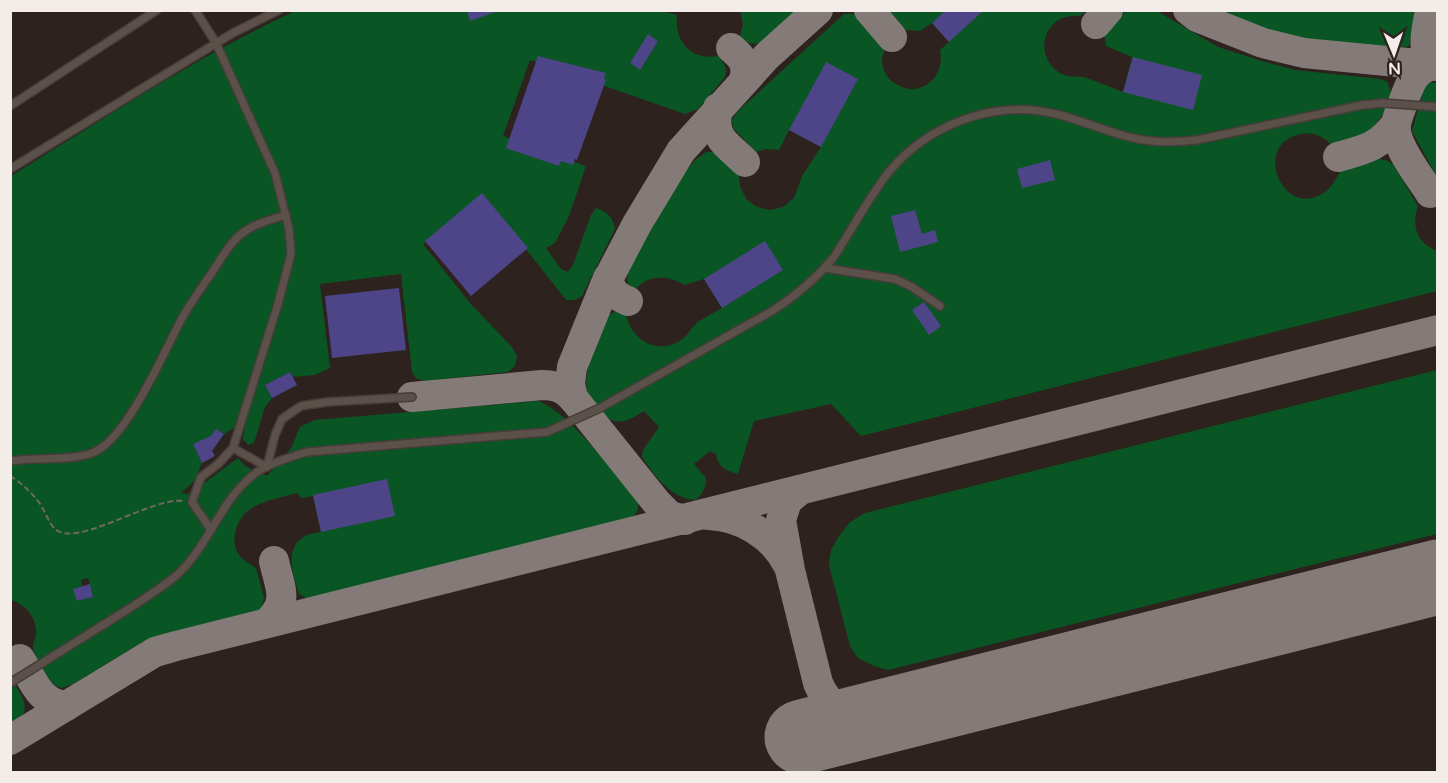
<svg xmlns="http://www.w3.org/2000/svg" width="1448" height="783" font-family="'Varela Round',sans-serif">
<rect width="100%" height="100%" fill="#2d221e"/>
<!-- green -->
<g fill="#0a5524" fill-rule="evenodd">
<path d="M295,11H661L677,15C674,41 691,61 718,56C724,64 728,67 725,77L698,109L685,114L530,60L503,136L586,166L569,216L555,243L546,248L561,269L568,272L573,265L591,215L596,208C608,212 612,216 615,229L582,296L574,300H566L484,196L423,244L470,303L512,347L517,356L515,366L508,372L424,381L416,378L412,372L401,274L320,284L330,368L315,375L293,377L290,372L265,385L272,398L265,407L254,443L248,445L243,439L246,420L224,434L216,429L208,441L193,444L202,463L195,480L181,493L189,494L238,458L245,466L267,476L291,448L300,427L314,420L538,401C571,413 614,474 638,502C639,512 636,515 627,519L318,598H306L299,594C294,577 284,551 302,538C307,534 315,533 321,532L313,496L301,498L297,493C283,497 265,500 252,508C238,516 229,538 238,553C242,560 250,564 256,568L264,597L262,607L255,613L158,637L134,647L73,684C67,686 62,690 56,686C48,682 32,653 33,645C33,642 35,639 36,636C38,618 26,605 11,600V176C104,119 195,57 295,11ZM648,35L658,41L640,69L630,63ZM88,578L93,597L77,601L74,589L82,586L81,580Z"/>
<path d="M740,11V10L799,11L761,43C751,45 747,43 740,36L743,24Z"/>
<path d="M889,11H1086L1080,16C1067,15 1055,19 1048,31C1039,47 1047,68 1064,75C1070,77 1077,76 1083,77C1096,81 1110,87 1123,92L1132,57L1106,46L1104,34L1126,11H1157L1218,47L1262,61L1295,70L1381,79L1387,82L1393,96C1379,125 1367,139 1334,148C1326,138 1316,132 1302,134C1250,142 1283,222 1325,192C1333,186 1336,177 1342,170L1368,164L1378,159L1386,160L1393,164L1418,206C1411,226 1417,243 1437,251V291L861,436L831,404L754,421L738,474C726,471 717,466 716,454L710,451L694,464L706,478C706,488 703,493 696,500C672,499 655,477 642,457L643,450L659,427L644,411C630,420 617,428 603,414C598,409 590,402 588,396C581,370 599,339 607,315L615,312L626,314C630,338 655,355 678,342C687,338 690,328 698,322C705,317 714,313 722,308L704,279L684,285C667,275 651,274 635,289L628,284L627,277L631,265L676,185L695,160L706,152H715L739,175L740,187L747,200L757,207L770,210L783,207L794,198L802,176L821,147L789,130L779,150L766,149L756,152L733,128L732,120L738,111L844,14C849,13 854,13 858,16C863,19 883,42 884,48C885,51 883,54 882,57C881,67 886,79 896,84C921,100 946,76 940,50L949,42L932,23L920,31L906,30Z"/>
<path d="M1217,11H1416L1409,46C1395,54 1288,37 1268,31C1251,25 1234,18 1217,11Z"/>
<polygon points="1426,82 1437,83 1437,177 1412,131"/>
<polygon points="1437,370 1437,534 888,670 874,666 858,658 850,646 829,565 831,550 839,536 850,522 865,513"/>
<path d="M10,676C23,699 35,709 11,728Z"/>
</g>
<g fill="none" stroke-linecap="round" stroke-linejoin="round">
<!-- taxiway -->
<g stroke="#847a77" stroke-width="30">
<polyline points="869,10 892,37"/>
<polyline points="1188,10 1197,17 1263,43 1304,53 1438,66"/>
<path d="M1430,10C1427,32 1418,51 1438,66"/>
<polyline points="1096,24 1108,10"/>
<path d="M731,48C743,58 748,64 744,80"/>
<path d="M1429,66C1413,73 1411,82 1405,97C1402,106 1398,115 1396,124C1393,144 1420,177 1430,193"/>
<path d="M718,108C711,138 726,143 745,162"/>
<path d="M1338,157C1366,149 1377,148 1396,124"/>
<path d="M608,278C611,292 616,296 628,301"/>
<path d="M412,397L542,385C556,385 563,388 573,398L657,503L670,516L685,520"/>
<polyline points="573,398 570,384 572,367 606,283 637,224 681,151 767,56 818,10"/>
<path d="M800,490L787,501L781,520L790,570L818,683C827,705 841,713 862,722"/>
<path d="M708,515C741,516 773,535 788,565"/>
<path d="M267,623C290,601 280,589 274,561"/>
<path d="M20,659C33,680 39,703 66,706"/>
<polyline points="10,740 155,652 176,646 1438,330"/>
</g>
<!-- runway -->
<polyline stroke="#847a77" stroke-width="75" points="802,737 1438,577"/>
</g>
<!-- building -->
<g fill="#4d4587">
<polygon points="467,10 494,10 495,12 470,21"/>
<polygon points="946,10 984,10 949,42 932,23"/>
<polygon points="648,34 658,41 640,70 630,63"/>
<polygon points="538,56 606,73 604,79 606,80 577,160 575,159 573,165 561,161 559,166 506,148"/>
<polygon points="1133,57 1202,75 1193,110 1123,92"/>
<polygon points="826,62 858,79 821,147 789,130"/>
<polygon points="1050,160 1055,180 1022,188 1017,169"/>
<polygon points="482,193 528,248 471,296 425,241"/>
<polygon points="915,210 922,234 935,230 938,242 900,252 891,216"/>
<polygon points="765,241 783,270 722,308 704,279"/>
<polygon points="399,288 406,350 332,358 325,296"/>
<polygon points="924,302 941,326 929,335 912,310"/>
<polygon points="290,372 297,385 272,398 265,385"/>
<polygon points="216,429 224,434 212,451 215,456 202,463 193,444 211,436"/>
<polygon points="387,479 395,516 321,532 313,495"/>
<polygon points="90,584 93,597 77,601 73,589"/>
</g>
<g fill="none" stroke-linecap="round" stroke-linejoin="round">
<!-- service casing -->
<g stroke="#463d3a" stroke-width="10">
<g id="service">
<polyline points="195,10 216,43 275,173 289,229 291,254 278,304 233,448 267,467 275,435 282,419 301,406 327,402 412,397"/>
<polyline points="10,106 157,10"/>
<polyline points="10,169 233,33 279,10"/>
<polyline points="825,268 895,279 912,287 940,306"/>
<path d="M10,461C35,457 71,461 92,453C126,441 163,354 180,322C190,303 203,286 215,268C222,257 230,243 240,235C253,224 270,220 286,215"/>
<polyline points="211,530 192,502 201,477 218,464 233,448"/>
<path d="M10,683C41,664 72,644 103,625C127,610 150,596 172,579C209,550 220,496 260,470C275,461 291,457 307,452L547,432L600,408L772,311C797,295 816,279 834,257C852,229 868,199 888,173C929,123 997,98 1060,115C1090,123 1121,138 1152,141C1167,143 1182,141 1197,140L1362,105L1383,103L1438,107"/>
</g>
</g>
<!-- path -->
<path stroke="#716763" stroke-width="2" stroke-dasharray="6 3" stroke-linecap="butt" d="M10,476C22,483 32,493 41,505C45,512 49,523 55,529C77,549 152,496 184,501"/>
<!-- service -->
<use href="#service" stroke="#5c504b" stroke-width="7"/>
</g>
<!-- border -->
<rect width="1448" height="783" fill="none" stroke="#f3ece9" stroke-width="24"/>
<!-- north arrow -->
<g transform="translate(1394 54) rotate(178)" stroke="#2d221e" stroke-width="4.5" paint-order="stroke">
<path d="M0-4.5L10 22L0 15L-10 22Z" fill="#f3ece9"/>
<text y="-9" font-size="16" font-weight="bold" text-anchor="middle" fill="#f3ece9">N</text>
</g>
</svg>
